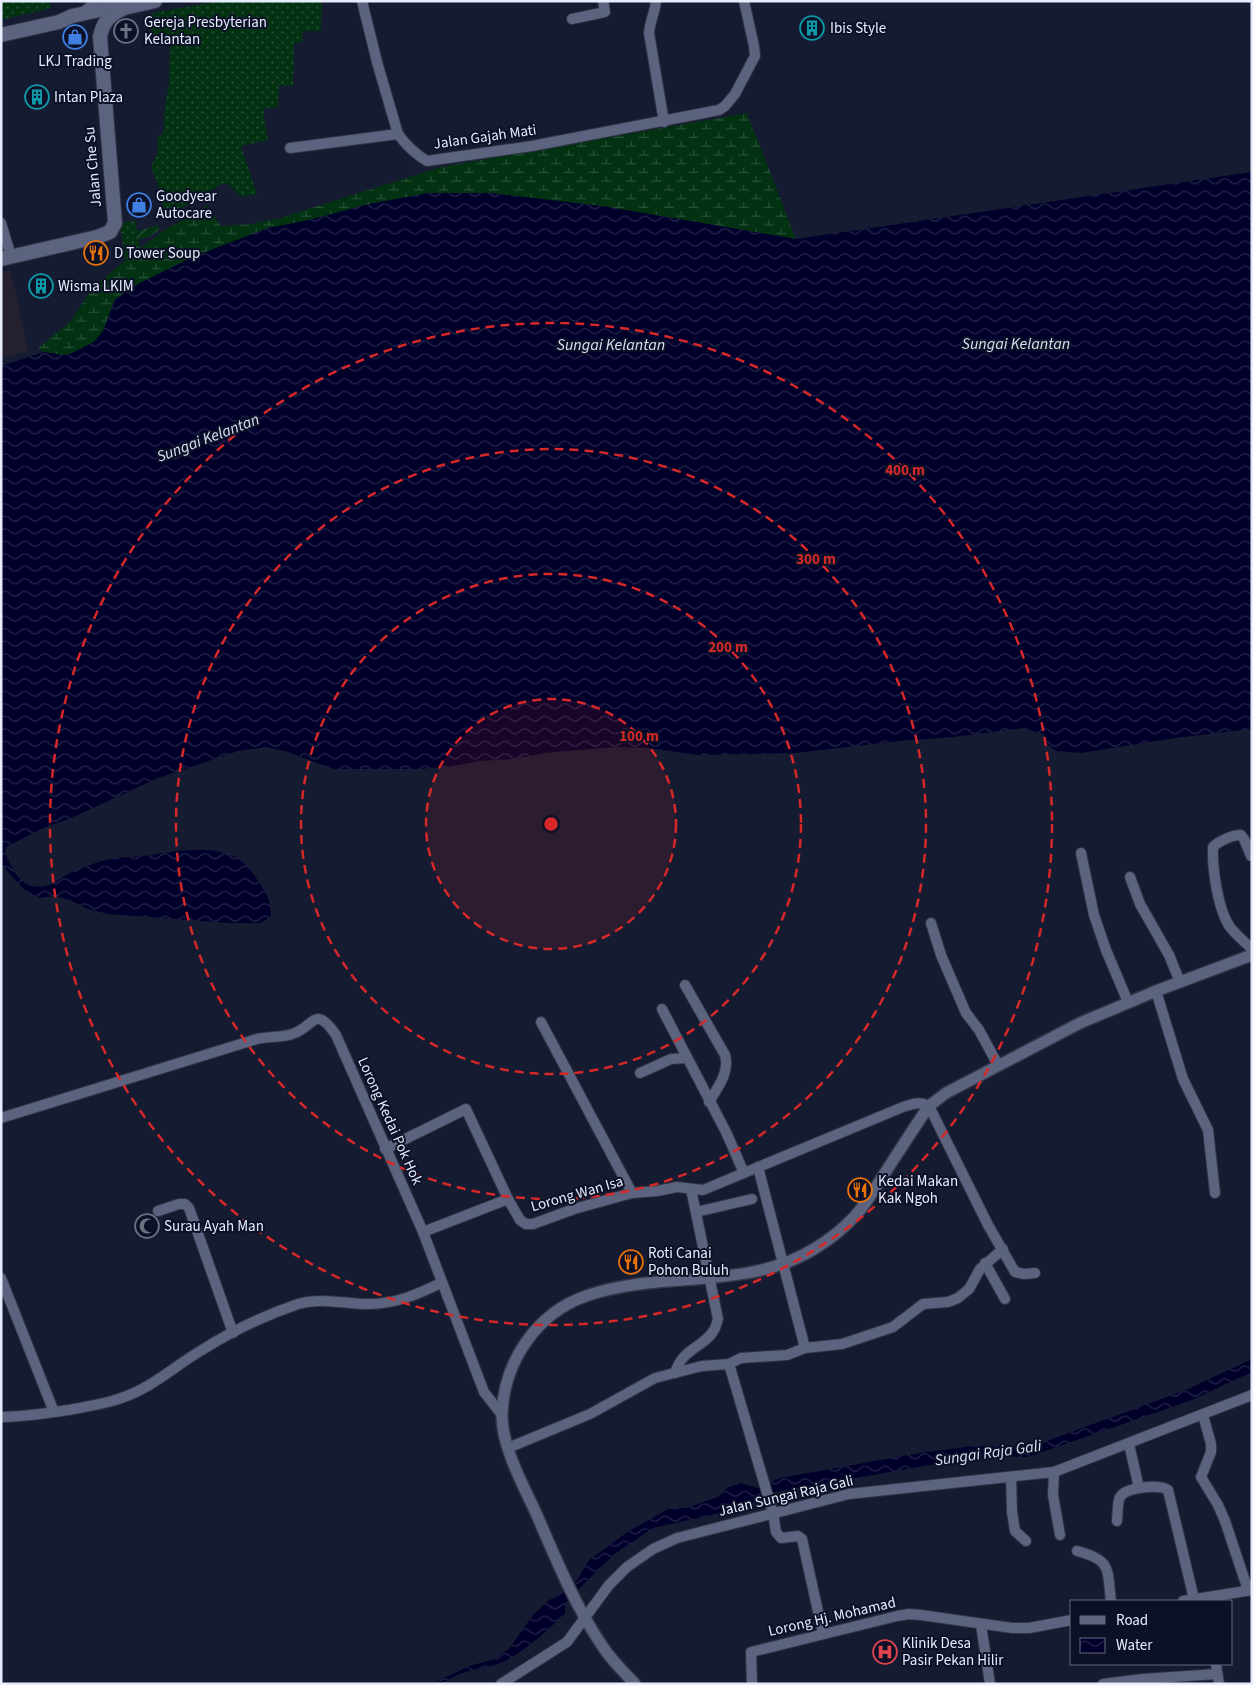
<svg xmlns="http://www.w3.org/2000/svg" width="1253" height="1685" font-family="'Source Sans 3',sans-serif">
<defs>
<pattern id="grass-dots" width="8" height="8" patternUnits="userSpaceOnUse" patternTransform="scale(1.25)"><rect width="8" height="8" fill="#033213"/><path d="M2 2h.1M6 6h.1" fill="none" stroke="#285036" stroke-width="1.8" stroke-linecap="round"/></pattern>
<pattern id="wetland-marsh" width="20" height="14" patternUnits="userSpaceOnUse" patternTransform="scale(1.25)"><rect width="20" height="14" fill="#033213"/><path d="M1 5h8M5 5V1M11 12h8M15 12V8" fill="none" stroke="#285036"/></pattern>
<pattern id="garden-furrows" width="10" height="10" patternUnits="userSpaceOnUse" patternTransform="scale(1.25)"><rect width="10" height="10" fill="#033213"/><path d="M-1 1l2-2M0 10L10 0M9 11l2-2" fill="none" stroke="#285036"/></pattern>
<pattern id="water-waves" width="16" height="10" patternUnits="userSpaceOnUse" patternTransform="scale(1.25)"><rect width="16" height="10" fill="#00002b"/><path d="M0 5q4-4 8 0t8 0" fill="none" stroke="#25264b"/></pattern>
</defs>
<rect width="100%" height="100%" fill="#151b31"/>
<!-- commercial -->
<polygon fill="#252030" points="1,271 10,271 18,299 18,304 28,350 1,359"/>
<!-- grass -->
<g fill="url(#grass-dots)">
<polygon points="1,1 50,1 51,8 1,20"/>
<path d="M218,1H322L321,31H302L303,42L294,43L293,86L279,85L278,107L263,109L268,140L241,146L257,194L241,197L230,185L224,183C202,192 191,212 164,210L161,193L152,170V164L158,152V135H163L165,106L169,84L170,46L153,43L148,14Z"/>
<polygon points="136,221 138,240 141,247 125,260 120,223"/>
</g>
<!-- wetland -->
<polygon fill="url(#wetland-marsh)" points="747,113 796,239 602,206 369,204 309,220 195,256 138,284 115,299 103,331 94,342 70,354 63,355 44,352 38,348 70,322 92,289 129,257 166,229 207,206 221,226 252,224 280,218 441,167"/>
<!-- garden -->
<polygon fill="url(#garden-furrows)" points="158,225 159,230 151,236 138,240 137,231"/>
<!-- water -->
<g fill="url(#water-waves)">
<path d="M1252,172V729L1175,738L1081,753L1056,751L1047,744L1044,734L1023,728L954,737L899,741L796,753L699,755L648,748L618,747L553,752L512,759L480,761L448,767L418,769H334L285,751L265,747L238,751L158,778L69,819L43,828L6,847L5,852C10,864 17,883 32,886C52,890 58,878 74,871C83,867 93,864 102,861C117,857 135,857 151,855C182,851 221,842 246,865C252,870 256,878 260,884C267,894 271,902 271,915L266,920L260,923H228L109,914L88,909L70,900L54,896L40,898L29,894L15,880L1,863V366L44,352L63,355L70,354L94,342L103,331L115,300L138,284L195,256L268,228L309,220L369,204L428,193H491L602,206L796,239Z"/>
<path d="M1252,1359V1372L1192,1400L1028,1457L991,1456L924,1466L758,1495L751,1506L653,1528L613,1555L565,1603V1614C547,1630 529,1648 507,1660C494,1667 478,1668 463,1673C451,1677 445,1684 431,1684L469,1666L492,1660L509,1649L533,1615L549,1600L556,1597L577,1580L589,1560L629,1531L668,1509L686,1508L718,1497L727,1488L741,1483L758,1488L780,1478L920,1453L973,1446L1036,1445L1186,1390Z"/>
</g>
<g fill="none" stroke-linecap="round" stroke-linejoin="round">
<!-- minor casing -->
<g stroke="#313346" stroke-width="12">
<g id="minor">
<path d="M362,1L377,62L398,134C406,145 415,154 427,161L532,146L719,110L725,106L735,94L755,56L754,46L744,1"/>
<path d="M656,1C655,13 650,20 649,33L664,122"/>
<polyline points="84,12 96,1"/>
<polyline points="572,19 605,12 603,1"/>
<polyline points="290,148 398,134"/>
<polyline points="1,223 11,256"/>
<polyline points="1081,853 1094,915 1106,950 1128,1002"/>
<path d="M1251,856L1244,839L1241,835C1232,835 1219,841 1213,847C1212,868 1218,910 1230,927C1236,935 1245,942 1252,949"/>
<polyline points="1130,877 1140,904 1169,955 1180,982"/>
<polyline points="931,923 941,955 966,1013 979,1030 998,1065"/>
<path d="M685,985L725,1055C730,1072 718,1087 709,1102"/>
<polyline points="1156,991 1183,1079 1208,1130 1215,1193"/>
<polyline points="662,1009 726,1132 744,1173"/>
<polyline points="541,1022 632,1193"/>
<polyline points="640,1073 671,1059 687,1058"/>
<path d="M1,1118L257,1039C269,1036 281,1038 292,1034C314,1028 314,1003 336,1035L423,1232"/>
<path d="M385,1149L466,1109L508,1199L520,1220L526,1224H533L574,1209L632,1193L657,1191L677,1187L703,1190L903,1107C912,1104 919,1101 929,1106L988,1225L1015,1272L1024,1274L1035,1273"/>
<polyline points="758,1167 805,1348"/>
<polyline points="158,1211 179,1204 185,1204 189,1208 233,1333"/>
<polyline points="696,1212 752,1199"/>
<polyline points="985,1263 1005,1299"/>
<polyline points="1,1278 54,1412"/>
<polyline points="729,1364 773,1513 776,1532 781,1538 798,1536 802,1539 823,1634"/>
<path d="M675,1373C683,1347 704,1348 714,1330C716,1327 717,1322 718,1319L691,1189"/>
<polyline points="502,1415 484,1392 423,1232 508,1199"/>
<polyline points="1203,1415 1211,1444 1211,1452 1201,1477 1218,1505 1225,1521 1248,1590"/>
<path d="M1,1417C24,1417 46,1413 69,1410C95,1405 118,1402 142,1389C163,1378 181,1362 202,1350C230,1332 266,1315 298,1304C321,1297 346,1304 369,1304C396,1304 418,1294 441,1283"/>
<polyline points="1129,1444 1139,1488"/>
<polyline points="508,1448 590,1414 655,1378 702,1366 729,1364 741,1358 787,1355 805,1348 842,1344 893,1327 923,1304 948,1302 958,1298 969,1289 980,1269 1003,1249"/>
<polyline points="1054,1472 1053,1495 1060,1535"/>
<polyline points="1011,1477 1012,1512 1015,1531 1026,1541"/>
<path d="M1117,1521C1118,1514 1117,1503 1120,1497C1126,1487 1159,1484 1168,1490L1194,1599"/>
<path d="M1077,1551C1112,1560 1107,1569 1111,1601"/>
<polyline points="1183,1601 1252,1590"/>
<polyline points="981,1625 990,1684"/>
<polyline points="1216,1664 1219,1684"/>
<polyline points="501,1684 567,1642 609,1585 627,1567 653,1549 677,1538 849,1494 1054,1472 1252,1395"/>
<polyline points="752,1684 751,1652 897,1616 909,1614 921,1615 1012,1628 1029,1628 1072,1620"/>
<polyline points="1103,1684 1143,1679 1217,1674"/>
</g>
</g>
<!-- tertiary casing -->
<g stroke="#313346" stroke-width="14">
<path id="tertiary" d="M635,1684C624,1672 612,1661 603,1647C575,1606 556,1559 536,1513C523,1485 501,1445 502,1414C504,1361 537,1313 586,1296C659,1270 746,1291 814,1249C829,1240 843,1229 855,1216C866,1204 874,1190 883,1176C898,1153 913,1129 929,1106L946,1093L1080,1023L1156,991L1252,955"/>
</g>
<!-- secondary casing -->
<g stroke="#313346" stroke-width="16">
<g id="secondary">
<polyline points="1,35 59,22 72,16 104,9 124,8 155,1"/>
<path d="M1,259L97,237L110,232L115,223L100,37C103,21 110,15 124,8"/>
</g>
</g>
<!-- minor -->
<use href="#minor" stroke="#5b637f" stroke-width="10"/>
<!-- tertiary -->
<use href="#tertiary" stroke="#5b637f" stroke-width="11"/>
<!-- secondary -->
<use href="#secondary" stroke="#5b637f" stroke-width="14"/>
</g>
<!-- distance rings -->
<circle cx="551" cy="824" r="125" fill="#d62828" fill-opacity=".12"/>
<g fill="none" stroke="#d62828" stroke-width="2.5" stroke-dasharray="9 6">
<circle cx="551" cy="824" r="125"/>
<circle cx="551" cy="824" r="250"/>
<circle cx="551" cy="824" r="375"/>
<circle cx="551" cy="824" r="501"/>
</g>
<!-- icons -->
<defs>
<g id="building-ring" transform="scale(1.25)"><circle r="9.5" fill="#0c1127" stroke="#0f9aa8" stroke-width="1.5"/><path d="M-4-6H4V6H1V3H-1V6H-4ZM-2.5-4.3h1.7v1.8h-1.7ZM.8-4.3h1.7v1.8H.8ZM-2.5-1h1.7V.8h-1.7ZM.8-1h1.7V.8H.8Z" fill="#0f9aa8"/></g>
<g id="church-ring" transform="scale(1.25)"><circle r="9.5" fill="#0c1127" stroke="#6b7280" stroke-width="1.5"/><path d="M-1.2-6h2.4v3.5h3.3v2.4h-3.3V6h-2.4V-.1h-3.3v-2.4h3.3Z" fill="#6b7280"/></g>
<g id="shop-ring" transform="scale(1.25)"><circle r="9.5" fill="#0c1127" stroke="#3f7fe0" stroke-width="1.5"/><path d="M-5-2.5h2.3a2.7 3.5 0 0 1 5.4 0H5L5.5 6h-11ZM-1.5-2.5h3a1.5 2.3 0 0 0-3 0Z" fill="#3f7fe0"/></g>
<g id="restaurant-ring" transform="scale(1.25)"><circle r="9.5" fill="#0c1127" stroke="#e8710a" stroke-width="1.5"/><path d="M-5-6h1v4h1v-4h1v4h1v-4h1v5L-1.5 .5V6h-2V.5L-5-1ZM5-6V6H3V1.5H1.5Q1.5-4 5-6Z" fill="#e8710a"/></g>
<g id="mosque-ring" transform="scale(1.25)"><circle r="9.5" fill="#0c1127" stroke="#6b7280" stroke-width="1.5"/><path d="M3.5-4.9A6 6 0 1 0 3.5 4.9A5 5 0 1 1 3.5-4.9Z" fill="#6b7280"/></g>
<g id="hospital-ring" transform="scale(1.25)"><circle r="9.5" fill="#0c1127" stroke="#e0444e" stroke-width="1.5"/><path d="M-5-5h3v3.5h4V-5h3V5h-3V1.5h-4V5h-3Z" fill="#e0444e"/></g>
</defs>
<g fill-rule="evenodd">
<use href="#building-ring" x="812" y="28"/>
<use href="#church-ring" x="126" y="31"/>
<use href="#shop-ring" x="75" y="37"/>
<use href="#building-ring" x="37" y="97"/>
<use href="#shop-ring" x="139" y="205"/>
<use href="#restaurant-ring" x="96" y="253"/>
<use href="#building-ring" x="41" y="286"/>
<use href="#restaurant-ring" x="860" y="1190"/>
<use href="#mosque-ring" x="147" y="1226"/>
<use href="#restaurant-ring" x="631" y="1262"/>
<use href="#hospital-ring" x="885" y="1652"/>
</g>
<g text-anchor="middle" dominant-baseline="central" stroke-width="4" stroke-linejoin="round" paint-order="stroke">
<!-- poi labels -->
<g font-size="15" fill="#e8edfd" stroke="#0c1127" text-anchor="start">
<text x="144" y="22">Gereja Presbyterian<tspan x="144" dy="17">Kelantan</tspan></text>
<text x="830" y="28">Ibis Style</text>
<text x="75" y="61" text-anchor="middle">LKJ Trading</text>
<text x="54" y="97">Intan Plaza</text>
<text x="156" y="196">Goodyear<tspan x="156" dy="17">Autocare</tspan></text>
<text x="114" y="253">D Tower Soup</text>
<text x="58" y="286">Wisma LKIM</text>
<text x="878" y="1181">Kedai Makan<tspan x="878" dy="17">Kak Ngoh</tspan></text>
<text x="164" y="1226">Surau Ayah Man</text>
<text x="648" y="1253">Roti Canai<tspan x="648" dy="17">Pohon Buluh</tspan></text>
<text x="902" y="1643">Klinik Desa<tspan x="902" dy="17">Pasir Pekan Hilir</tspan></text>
</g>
<!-- street labels -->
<g font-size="15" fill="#e8edfd" stroke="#0c1127">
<text transform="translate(485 137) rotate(-8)">Jalan Gajah Mati</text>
<text transform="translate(93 167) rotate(-95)">Jalan Che Su</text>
<text transform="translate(390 1121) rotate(66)">Lorong Kedai Pok Hok</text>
<text transform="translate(577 1194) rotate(-16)">Lorong Wan Isa</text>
<text transform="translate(786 1496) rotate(-13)">Jalan Sungai Raja Gali</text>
<text transform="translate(832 1617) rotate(-13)">Lorong Hj. Mohamad</text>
</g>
<!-- water labels -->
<g font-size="16" font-style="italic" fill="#d7e1f2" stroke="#0c1127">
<text x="1016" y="344">Sungai Kelantan</text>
<text x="611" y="345">Sungai Kelantan</text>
<text transform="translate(208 438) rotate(-21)">Sungai Kelantan</text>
<text transform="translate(988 1453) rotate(-8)">Sungai Raja Gali</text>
</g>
</g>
<circle cx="551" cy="824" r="8" fill="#d62828" stroke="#0c1127" stroke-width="2.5"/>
<g font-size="15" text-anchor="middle" font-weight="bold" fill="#d62828" stroke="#0c1127" stroke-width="4" stroke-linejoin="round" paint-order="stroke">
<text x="905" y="475">400 m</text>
<text x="816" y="564">300 m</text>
<text x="728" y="652">200 m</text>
<text x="639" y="741">100 m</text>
</g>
<!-- border -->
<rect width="1253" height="1685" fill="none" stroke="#e8edfd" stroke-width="5"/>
<!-- legend -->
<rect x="1070" y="1600" width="162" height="65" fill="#0c1127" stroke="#64697d"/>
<rect x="1080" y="1616" width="25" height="8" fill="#5b637f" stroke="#64697d"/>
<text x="1116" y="1625" font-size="15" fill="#e8edfd">Road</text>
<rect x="1080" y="1638" width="25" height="15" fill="url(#water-waves)" stroke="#64697d"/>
<text x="1116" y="1650" font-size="15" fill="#e8edfd">Water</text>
</svg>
